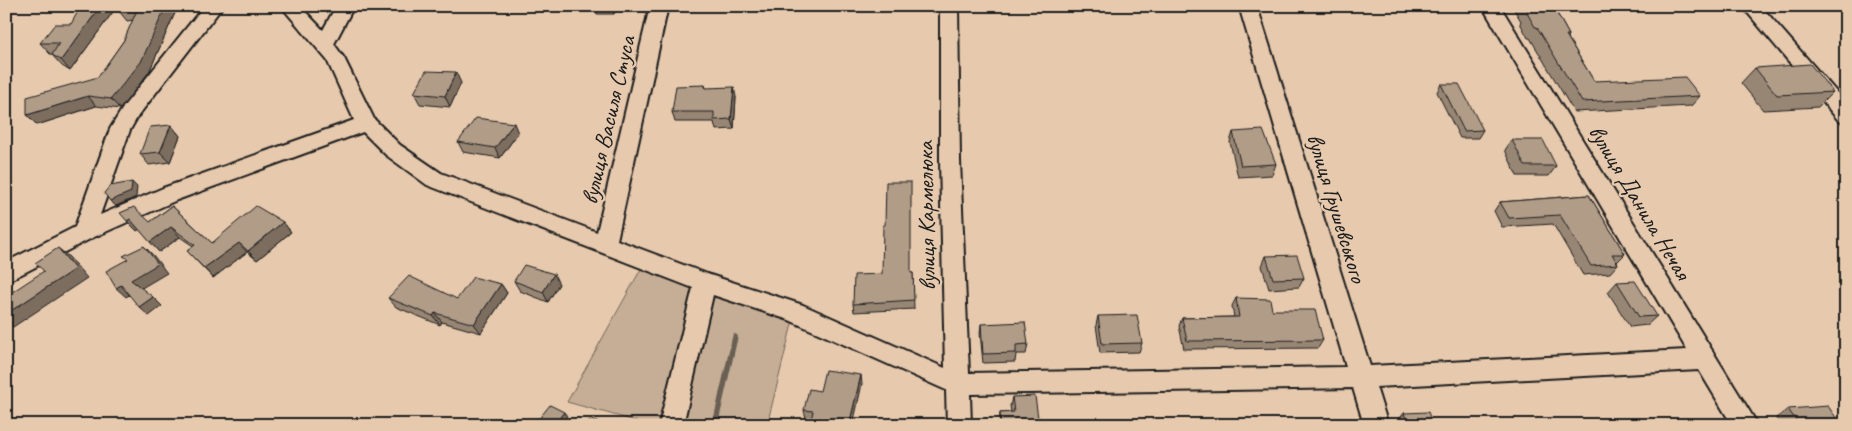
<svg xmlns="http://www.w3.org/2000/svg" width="1852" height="431" font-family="Caveat,sans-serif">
<rect width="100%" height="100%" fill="#e7caae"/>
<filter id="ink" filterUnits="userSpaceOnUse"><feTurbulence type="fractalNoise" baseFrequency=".02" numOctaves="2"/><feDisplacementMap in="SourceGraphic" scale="10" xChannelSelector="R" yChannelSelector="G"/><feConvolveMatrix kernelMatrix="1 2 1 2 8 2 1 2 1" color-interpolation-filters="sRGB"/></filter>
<g filter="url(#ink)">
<!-- green -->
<polygon fill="#c6ae96" stroke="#716559" points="646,260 795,312 767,425 650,425 567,402"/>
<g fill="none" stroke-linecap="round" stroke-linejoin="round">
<!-- stream -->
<polyline stroke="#695e53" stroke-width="5.5" points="715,425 735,337"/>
<!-- minor casing -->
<g stroke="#1c1c1c" stroke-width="4">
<g id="minor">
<polygon points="204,6 223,6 138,116 130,130 100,215 163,188 354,120 327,60 281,6 300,6 323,30 336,6 354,6 334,44 344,58 374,119 400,145 441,173 597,232 650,6 668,6 617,240 710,275 803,305 945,368 940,161 940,6 958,6 960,161 969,373 1346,367 1239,6 1257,6 1370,366 1687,350 1482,6 1500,6 1758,425 1732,425 1699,370 1376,387 1388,425 1364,425 1353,388 970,394 971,425 947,425 946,390 789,320 713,295 683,425 659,425 693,288 427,185 386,155 363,132 177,200 92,238 6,282 6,262 75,227 110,129 124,106"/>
<polygon points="1742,6 1761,6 1846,103 1846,123 1839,121"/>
</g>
</g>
<!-- minor -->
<use href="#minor" fill="#e7caae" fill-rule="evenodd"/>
</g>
<!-- wall -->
<g fill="#988675" stroke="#1c1c1c">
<polygon points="122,6 178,6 149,72 120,109 96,106 37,125 98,77 124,40 133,20 127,21 119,11"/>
<polygon points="595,6 616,6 614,14 597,14"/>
<polygon points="1512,6 1553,6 1569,35 1568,38 1594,81 1700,96 1691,106 1574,112 1530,38 1528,38 1520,23 1521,21"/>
<polygon points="115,9 70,71 62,66 52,55 53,54 50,54 40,43 71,24"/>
<polygon points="1755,68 1833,92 1818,107 1763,110 1741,83"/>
<polygon points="461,83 450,107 420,104 414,93"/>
<polygon points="1441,84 1483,130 1478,138 1460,138 1437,92"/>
<polygon points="705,85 706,88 736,97 734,129 716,130 714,122 675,122 672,112"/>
<polygon points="171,125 180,136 170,162 149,165 140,154"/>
<polygon points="1233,132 1276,164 1272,175 1238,177 1230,142"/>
<polygon points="518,133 500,158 463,152 458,142"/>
<polygon points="1512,140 1556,166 1549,176 1517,176 1505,150"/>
<polygon points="1589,195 1625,254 1617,262 1618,264 1610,273 1583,275 1553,224 1502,227 1494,211 1500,202"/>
<polygon points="172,206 212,243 283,222 291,232 257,260 247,252 213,278 187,251 193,246 180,237 159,252 139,229 137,231 127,221 150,222"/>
<polygon points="1266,256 1304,278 1299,287 1269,289 1262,266"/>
<polygon points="911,273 913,273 914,309 854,312 853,304"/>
<polygon points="514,281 559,284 548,302 520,291"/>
<polygon points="1617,282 1657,316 1647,325 1630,327 1608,292"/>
<polygon points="501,284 507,293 481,333 442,322 440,325 396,307 388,298 457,299"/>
<polygon points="1236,298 1272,310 1323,340 1318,348 1184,349 1179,326 1182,318 1234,317 1232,306"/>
<polygon points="1098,316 1142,343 1139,352 1100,353 1096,325"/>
<polygon points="981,324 1028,344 1026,354 1016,354 1015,362 983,363 980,333"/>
<polygon points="862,384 811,419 806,418 804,410 820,391"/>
<polygon points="1012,397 1039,425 999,425 1000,413 1011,412 1010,406"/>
<polygon points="1788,409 1841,425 1780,425 1776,418"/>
<polygon points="1404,413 1433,425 1398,425 1397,422"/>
</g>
<!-- shaded-wall -->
<g fill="#7c6d5f" stroke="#1c1c1c">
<polygon points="101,6 112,6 115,9 70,71 61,60"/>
<polygon points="166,6 178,6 149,72 120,109 111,99"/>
<polygon points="611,6 616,6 614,14"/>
<polygon points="456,72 461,83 450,107 445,96"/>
<polygon points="734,87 736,97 734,129 731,119"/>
<polygon points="88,96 96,106 37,125 27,115"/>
<polygon points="514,123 518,133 500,158 495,148"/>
<polygon points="171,125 180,136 170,162 160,152"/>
<polygon points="132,182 137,187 136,197 116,206 110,201"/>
<polygon points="130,219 140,229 137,231 127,221"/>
<polygon points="283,222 291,232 257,260 248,251"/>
<polygon points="171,227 180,237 159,252 150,242"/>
<polygon points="239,243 247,252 213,278 204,268"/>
<polygon points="144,246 153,255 167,273 140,289 131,280"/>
<polygon points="58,248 69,257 87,278 13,327 6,322 6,314 75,269"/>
<polygon points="554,274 559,284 548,302 543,292"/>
<polygon points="501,284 507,293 481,333 474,324"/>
<polygon points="121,285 131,294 126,297 116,288"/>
<polygon points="153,297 162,306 149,316 139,307"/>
<polygon points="435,313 442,322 440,325 433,316"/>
<polygon points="861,375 862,384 853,425 849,425"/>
<polygon points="564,412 567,416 560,425 554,425"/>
</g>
<!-- building -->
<g fill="#b19c88" stroke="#1c1c1c">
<polygon points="81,6 101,6 61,60 52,55 59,43 40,43 55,24 71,24"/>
<polygon points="122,6 166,6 141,62 111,99 88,96 27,115 27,97 98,77 124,40 137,10 119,11"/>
<polygon points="1525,6 1553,6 1569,35 1566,35 1594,81 1685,77 1700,96 1582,102 1537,27 1535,27 1527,13 1529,13"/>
<polygon points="1810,64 1833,92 1777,95 1755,68"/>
<polygon points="426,71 456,72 445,96 414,93"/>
<polygon points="1441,84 1459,84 1483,130 1464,131"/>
<polygon points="705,85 705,88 734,87 731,119 714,120 714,112 672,112 676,86"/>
<polygon points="476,118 514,123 495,148 458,142"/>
<polygon points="171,125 160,152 140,154 150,127"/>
<polygon points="1263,130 1276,164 1241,166 1233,132"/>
<polygon points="1512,140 1543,140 1556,166 1525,166"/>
<polygon points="132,182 131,192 110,201 104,193 110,186"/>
<polygon points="886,182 911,182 911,273 913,273 914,300 853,304 854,275 882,274 883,225 885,225"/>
<polygon points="1589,195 1625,254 1612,254 1618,264 1591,266 1560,215 1509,218 1500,202"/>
<polygon points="172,206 212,243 256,206 283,222 248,251 239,243 204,268 187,251 195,245 171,227 150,242 130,219 127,221 120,213 134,207 150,222"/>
<polygon points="144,246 158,264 131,280 153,297 139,307 121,285 116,288 106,271 128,259 123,256"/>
<polygon points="58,248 75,269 6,314 6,296 44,271 35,263"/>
<polygon points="1297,255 1304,278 1273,279 1266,256"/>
<polygon points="524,265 554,274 543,292 514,281"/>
<polygon points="409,276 457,299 473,277 501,284 474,324 435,313 433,316 388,298"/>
<polygon points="1635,281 1657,316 1639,317 1617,282"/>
<polygon points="1236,298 1270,299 1272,310 1315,310 1323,340 1187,341 1182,318 1239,317"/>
<polygon points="1137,315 1142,343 1102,344 1098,316"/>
<polygon points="1025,322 1028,344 1016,345 1016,353 983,354 981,324"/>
<polygon points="825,370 861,375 849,425 810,425 813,411 804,410 809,389 820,391"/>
<polygon points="1035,396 1039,425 1001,425 1000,413 1014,412 1012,397"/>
<polygon points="550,405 564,412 554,425 534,425"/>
<polygon points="1828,406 1841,425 1799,425 1788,409"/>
<polygon points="1428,412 1433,425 1408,425 1404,413"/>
<polygon points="590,420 609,425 587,425"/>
<rect x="1288" y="424" width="33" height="1"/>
</g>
</g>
<g text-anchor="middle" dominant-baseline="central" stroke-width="4.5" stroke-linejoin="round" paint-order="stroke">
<!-- street labels -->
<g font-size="24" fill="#1c1c1c" stroke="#e7caae">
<text transform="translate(608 120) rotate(-77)">вулиця Василя Стуса</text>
<text transform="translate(1640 202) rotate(59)">вулиця Данила Нечая</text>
<text transform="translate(1337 208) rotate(73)">вулиця Грушевського</text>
<text transform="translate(926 216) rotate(-91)">вулиця Кармелюка</text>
</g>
</g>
<!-- margin -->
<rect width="1852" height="431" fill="none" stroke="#e7caae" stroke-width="25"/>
<rect x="12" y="12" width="1827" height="406" fill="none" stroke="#1c1c1c" stroke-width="2" filter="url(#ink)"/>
</svg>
